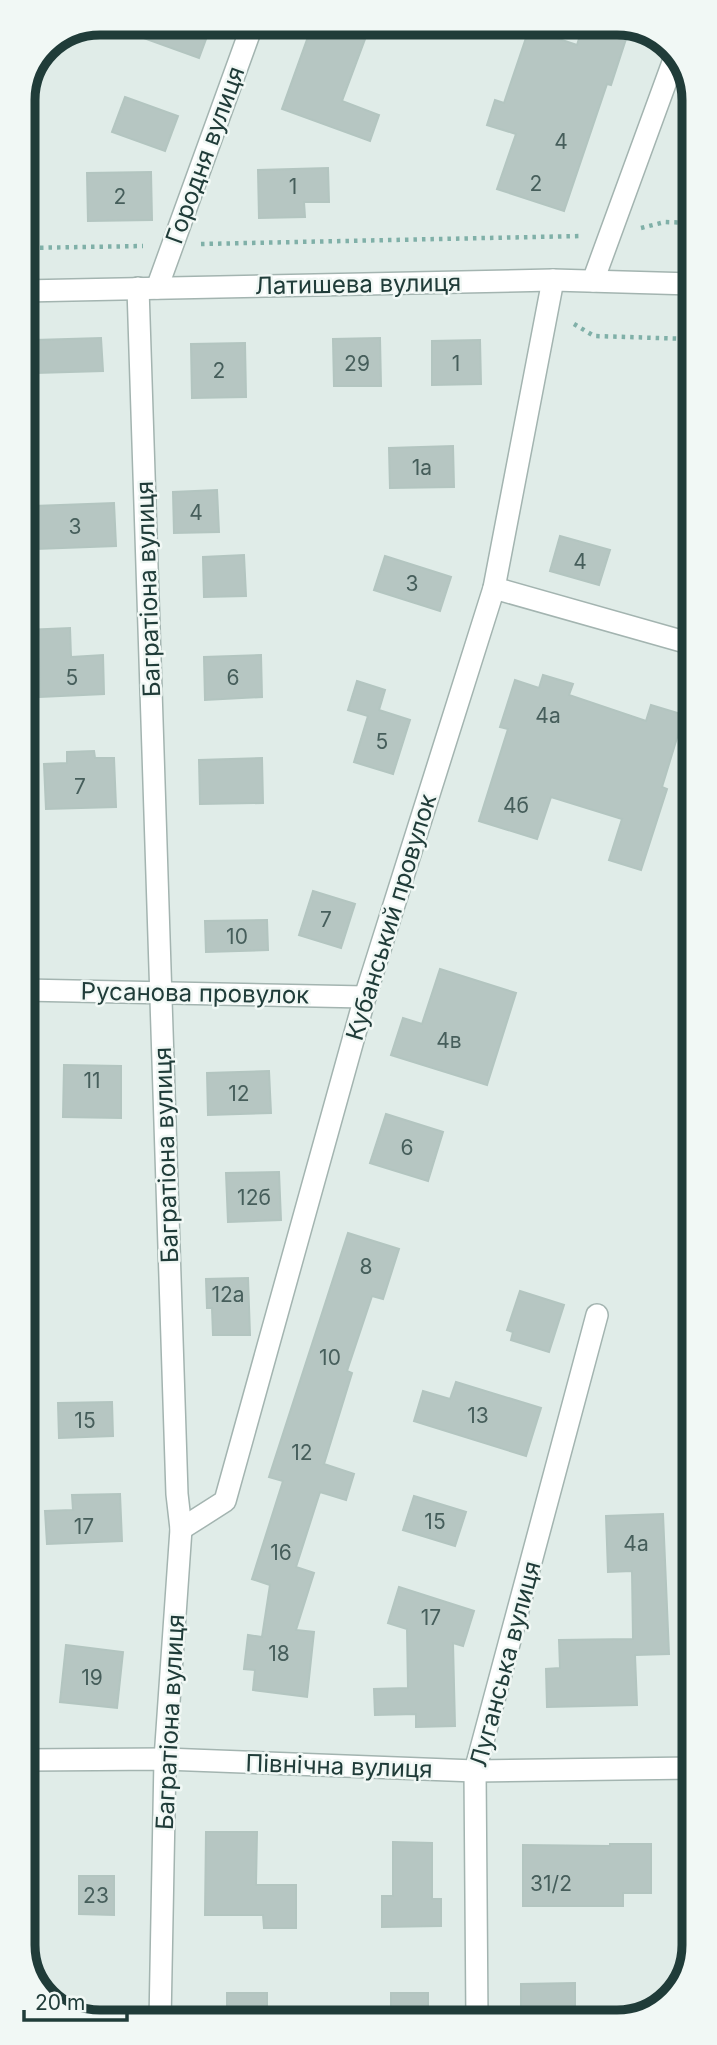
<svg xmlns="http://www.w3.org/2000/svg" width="717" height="2045" font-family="Inter,sans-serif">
<rect width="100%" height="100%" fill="#e0ece8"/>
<!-- building -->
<g fill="#b6c6c2" stroke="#b3c5c0" stroke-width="2">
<polygon points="111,23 212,23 199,58 110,26"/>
<polygon points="313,23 371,23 342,101 379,115 370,141 282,109"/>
<polygon points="584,23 627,36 611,85 607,84 564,211 497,189 516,134 487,125 495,100 504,103 529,29 577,45"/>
<polygon points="125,97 178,116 165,151 112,132"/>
<polygon points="328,168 329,202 304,202 305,217 259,218 258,170"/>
<polygon points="151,172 152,220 88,221 87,173"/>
<polygon points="101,338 103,371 36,373 35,340"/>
<polygon points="380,338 381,386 334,386 333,339"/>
<polygon points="480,340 481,384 432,385 432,341"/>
<polygon points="245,343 246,397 192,398 191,344"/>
<polygon points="453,446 454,487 390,488 389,448"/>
<polygon points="217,490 219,532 174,533 173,492"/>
<polygon points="114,503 116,546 36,549 34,506"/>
<polygon points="560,536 610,550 599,585 550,571"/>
<polygon points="244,555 246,596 204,597 203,557"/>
<polygon points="385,556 451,577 440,611 374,590"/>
<polygon points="70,628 71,657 103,655 104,694 40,697 39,659 26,660 25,630"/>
<polygon points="261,655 262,697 205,700 204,657"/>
<polygon points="543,675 573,684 569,695 646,721 651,705 684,715 662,787 667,789 641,870 609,860 622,819 551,797 537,839 479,821 508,729 500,727 515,680 539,688"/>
<polygon points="357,681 385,690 379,710 410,720 393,774 354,762 368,716 348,710"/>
<polygon points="94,751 95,758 114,758 116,807 46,809 44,764 67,763 67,752"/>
<polygon points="262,758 263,803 200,804 199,760"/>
<polygon points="313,891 355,904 341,948 299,935"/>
<polygon points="267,920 268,950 206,952 205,921"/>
<polygon points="440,969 516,993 487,1085 391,1055 403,1018 422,1024"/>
<polygon points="64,1065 121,1066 121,1118 63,1117"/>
<polygon points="269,1071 271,1113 208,1115 207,1073"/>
<polygon points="386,1114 443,1132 428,1181 370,1163"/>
<polygon points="279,1172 281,1220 228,1222 226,1173"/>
<polygon points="348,1233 399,1249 383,1299 372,1296 347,1371 352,1373 324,1464 354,1474 346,1500 320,1492 296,1567 314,1573 296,1630 314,1632 307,1697 253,1690 255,1670 244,1669 248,1635 262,1637 270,1585 252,1579 283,1481 269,1477"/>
<polygon points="248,1278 250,1335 213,1335 212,1308 207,1308 206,1279"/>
<polygon points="520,1291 564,1305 549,1352 511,1340 513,1332 507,1330"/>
<polygon points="456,1382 541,1408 526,1456 414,1421 423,1391 450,1399"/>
<polygon points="112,1402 113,1436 59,1438 58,1403"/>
<polygon points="120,1494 122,1541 47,1544 45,1511 73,1510 72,1495"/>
<polygon points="414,1496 466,1512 455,1546 403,1530"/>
<polygon points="663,1514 669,1654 635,1655 637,1705 547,1707 546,1669 560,1668 559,1640 633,1639 632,1571 608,1572 606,1516"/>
<polygon points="399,1587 474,1611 463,1646 453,1643 455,1726 416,1727 416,1714 375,1715 374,1689 408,1688 407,1629 388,1623"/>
<polygon points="66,1645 123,1652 117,1708 60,1702"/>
<polygon points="206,1832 257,1832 256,1885 296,1885 296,1928 264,1928 263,1915 205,1915"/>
<polygon points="393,1842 432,1843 432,1899 441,1899 441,1926 382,1927 382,1896 393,1896"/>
<polygon points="610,1844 651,1844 651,1893 623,1893 623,1906 523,1906 523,1845 610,1846"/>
<polygon points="79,1876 114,1876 114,1915 79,1914"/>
<polygon points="575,1983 575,2020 521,2020 521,1984"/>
<rect x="227" y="1993" width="40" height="28"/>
<polygon points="391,1993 428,1993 428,2020 391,2021"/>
</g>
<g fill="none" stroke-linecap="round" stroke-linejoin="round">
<!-- minor casing -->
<g stroke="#a3b4b0" stroke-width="24">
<g id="minor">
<polyline points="593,281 676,54"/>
<polyline points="138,288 177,1494 181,1529 165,1759 160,2022"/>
<polyline points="157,288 253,23"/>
<polyline points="494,588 692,644"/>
<polyline points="24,990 365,997"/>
<polyline points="181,1529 225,1501 365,997 494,588 553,280"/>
<polyline points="25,1760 165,1759 475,1771 694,1768"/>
<polyline points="477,2020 475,1771 597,1315"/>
</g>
</g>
<!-- tertiary casing -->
<g stroke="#a3b4b0" stroke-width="24">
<polyline id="tertiary" points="23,291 553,280 692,284"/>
</g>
<!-- path -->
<g stroke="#80b0a8" stroke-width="4.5" stroke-dasharray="3.5 5" stroke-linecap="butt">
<polyline points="641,228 665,222 692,223"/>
<polyline points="201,244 581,236"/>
<polyline points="23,248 143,246"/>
<polyline points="574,324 594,336 692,339"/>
</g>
<!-- minor -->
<use href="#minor" stroke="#fff" stroke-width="21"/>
<!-- tertiary -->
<use href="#tertiary" stroke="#fff" stroke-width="21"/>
</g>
<g text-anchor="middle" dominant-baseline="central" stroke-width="5" stroke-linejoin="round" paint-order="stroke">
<!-- number labels -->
<g font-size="21" fill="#465e5b">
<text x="561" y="141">4</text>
<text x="536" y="183">2</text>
<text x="293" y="186">1</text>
<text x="120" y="196">2</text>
<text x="357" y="363">29</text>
<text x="456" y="363">1</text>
<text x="219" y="370">2</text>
<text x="422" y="467">1а</text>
<text x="196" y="512">4</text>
<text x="75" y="526">3</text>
<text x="580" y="561">4</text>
<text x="412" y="583">3</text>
<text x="72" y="677">5</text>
<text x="233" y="677">6</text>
<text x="548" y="715">4а</text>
<text x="382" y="741">5</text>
<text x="80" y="786">7</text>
<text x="516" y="805">4б</text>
<text x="326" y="919">7</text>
<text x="237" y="936">10</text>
<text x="449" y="1040">4в</text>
<text x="92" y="1080">11</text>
<text x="239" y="1093">12</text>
<text x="407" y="1147">6</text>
<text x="254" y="1197">12б</text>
<text x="366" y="1266">8</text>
<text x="228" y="1294">12а</text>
<text x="330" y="1357">10</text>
<text x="478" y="1415">13</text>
<text x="85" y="1420">15</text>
<text x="302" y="1452">12</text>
<text x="435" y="1521">15</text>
<text x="84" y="1526">17</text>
<text x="636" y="1543">4а</text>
<text x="281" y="1552">16</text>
<text x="431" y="1617">17</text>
<text x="279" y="1653">18</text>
<text x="92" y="1677">19</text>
<text x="551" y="1883">31/2</text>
<text x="96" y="1895">23</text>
</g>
<!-- street labels -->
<g font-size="24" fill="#203c39" stroke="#f1f8f5">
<text transform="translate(205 155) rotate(-70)">Городня вулиця</text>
<text transform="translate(358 284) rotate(-1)">Латишева вулиця</text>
<text transform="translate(148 589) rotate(-92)">Багратіона вулиця</text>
<text transform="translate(391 917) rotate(-73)">Кубанський провулок</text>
<text transform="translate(195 993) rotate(1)">Русанова провулок</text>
<text transform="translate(166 1155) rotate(-92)">Багратіона вулиця</text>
<text transform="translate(505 1664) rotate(-75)">Луганська вулиця</text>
<text transform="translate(170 1722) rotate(-87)">Багратіона вулиця</text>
<text transform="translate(339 1766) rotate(2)">Північна вулиця</text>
</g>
</g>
<!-- crop -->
<path d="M0 0H717V2045H0ZM100 35H617A65 65 0 0 1 682 100V1945A65 65 0 0 1 617 2010H100A65 65 0 0 1 35 1945V100A65 65 0 0 1 100 35Z" fill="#f1f8f5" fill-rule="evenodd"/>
<path fill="none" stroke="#203c39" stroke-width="9" d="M100 35H617A65 65 0 0 1 682 100V1945A65 65 0 0 1 617 2010H100A65 65 0 0 1 35 1945V100A65 65 0 0 1 100 35Z"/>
<!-- scale -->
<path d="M24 2010v10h103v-10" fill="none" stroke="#203c39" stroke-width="3.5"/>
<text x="35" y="2010" font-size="21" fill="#203c39" stroke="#f1f8f5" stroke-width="5" paint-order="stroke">20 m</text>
</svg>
